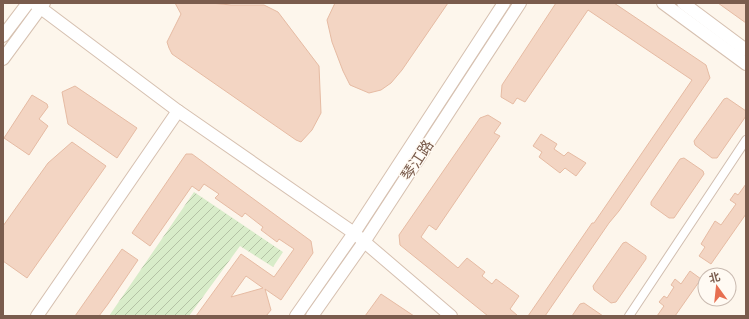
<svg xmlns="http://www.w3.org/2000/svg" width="749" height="319" font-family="'Space Grotesk','Noto Sans SC',sans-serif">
<defs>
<pattern id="garden-furrows" width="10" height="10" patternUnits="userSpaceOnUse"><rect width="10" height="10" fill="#d8ecc9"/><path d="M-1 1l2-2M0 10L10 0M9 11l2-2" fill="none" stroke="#b4c2a5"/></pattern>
</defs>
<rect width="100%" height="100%" fill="#fdf6ec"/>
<!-- garden -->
<polygon fill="url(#garden-furrows)" points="194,192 283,252 273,267 240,246 189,316 109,316"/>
<!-- building -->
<g fill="#f3d5c3" stroke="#e6bba3" fill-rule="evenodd">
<polygon points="175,3 211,3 231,5 264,5 278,12 319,66 321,113 312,130 301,142 296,140 172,54 169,48 167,42 181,14"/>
<polygon points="335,3 448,3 402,70 391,83 381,90 369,93 350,85 343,71 332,42 327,20"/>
<polygon points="556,3 614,3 706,65 710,78 619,211 609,223 545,316 528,316 592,223 594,223 692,80 588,10 525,102 517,98 513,104 501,97 502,85"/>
<polygon points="718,3 746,3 746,23"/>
<polygon points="75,86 137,128 117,158 68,124 62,92"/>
<polygon points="32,95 47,104 48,107 39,119 48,126 29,155 4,138"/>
<polygon points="727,98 746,111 746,116 717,158 712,158 695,145 694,141 724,99"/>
<polygon points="488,115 501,123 494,133 500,136 436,230 429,225 421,237 458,268 467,258 485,272 482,276 492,284 496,279 519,296 510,309 518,316 488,316 400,245 399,235 480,118"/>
<polygon points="541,134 557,144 554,149 564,156 568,152 586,163 576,176 565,168 560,173 539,157 542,152 533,146"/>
<polygon points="72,142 106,166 27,278 3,261 3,226 48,163"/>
<path d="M186,154H192L311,241L313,253L281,300L265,289L271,310L266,316H196L241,254L274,277L294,249L279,239L277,242L261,230L263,227L245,213L242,217L215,198L219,194L204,184L199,191L192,186L150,246L132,233ZM246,276L263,288L231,297Z"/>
<polygon points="684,158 703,171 704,174 674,218 669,218 651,205 651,202 680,159"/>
<polygon points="746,184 746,214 711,264 699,256 705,247 701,244 715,221 721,225 736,204 730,200 735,193 738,195"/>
<polygon points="626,242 646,256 646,259 616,302 611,303 594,290 593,286 623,243"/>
<polygon points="122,249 138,260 108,304 99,316 75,316"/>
<polygon points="690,271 701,279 675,316 657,316 664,306 659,302 664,296 667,298 674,287 671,285 675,279 681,284"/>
<polygon points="381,294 414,316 365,316"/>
<polygon points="584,303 603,316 572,316 580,304"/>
</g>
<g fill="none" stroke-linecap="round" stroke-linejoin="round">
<!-- street casing -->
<g stroke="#d1beb0" stroke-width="10">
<polyline id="street" points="629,316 746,140"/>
</g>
<!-- secondary casing -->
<g stroke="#d6c0b0" stroke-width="14">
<g id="secondary">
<polyline points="34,3 178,111 354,233 451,316"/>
<polyline points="663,3 746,64"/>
<polyline points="683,3 746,50"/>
<polyline points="3,36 28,3"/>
<polyline points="3,59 44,3"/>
<polyline points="37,316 178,111"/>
<polyline points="296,316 354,233 504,3"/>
<polyline points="312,316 364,242 520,3"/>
</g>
</g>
<!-- street -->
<use href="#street" stroke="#fff" stroke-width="8"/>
<!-- secondary -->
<use href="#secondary" stroke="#fff" stroke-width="12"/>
</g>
<g text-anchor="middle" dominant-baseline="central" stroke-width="3" stroke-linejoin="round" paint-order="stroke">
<!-- street labels -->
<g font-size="15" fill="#7a5c4d" stroke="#fffaf3">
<text transform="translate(417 160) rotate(-57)">琴江路</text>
</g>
</g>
<!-- border -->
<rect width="749" height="319" fill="none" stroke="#7a5c4d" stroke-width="8"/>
<!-- north arrow -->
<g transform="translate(717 287) rotate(345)"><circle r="19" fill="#fffaf3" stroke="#cabbb1"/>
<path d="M0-3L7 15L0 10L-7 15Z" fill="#e76f51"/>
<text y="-6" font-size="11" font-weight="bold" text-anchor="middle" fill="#7a5c4d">北</text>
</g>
</svg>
